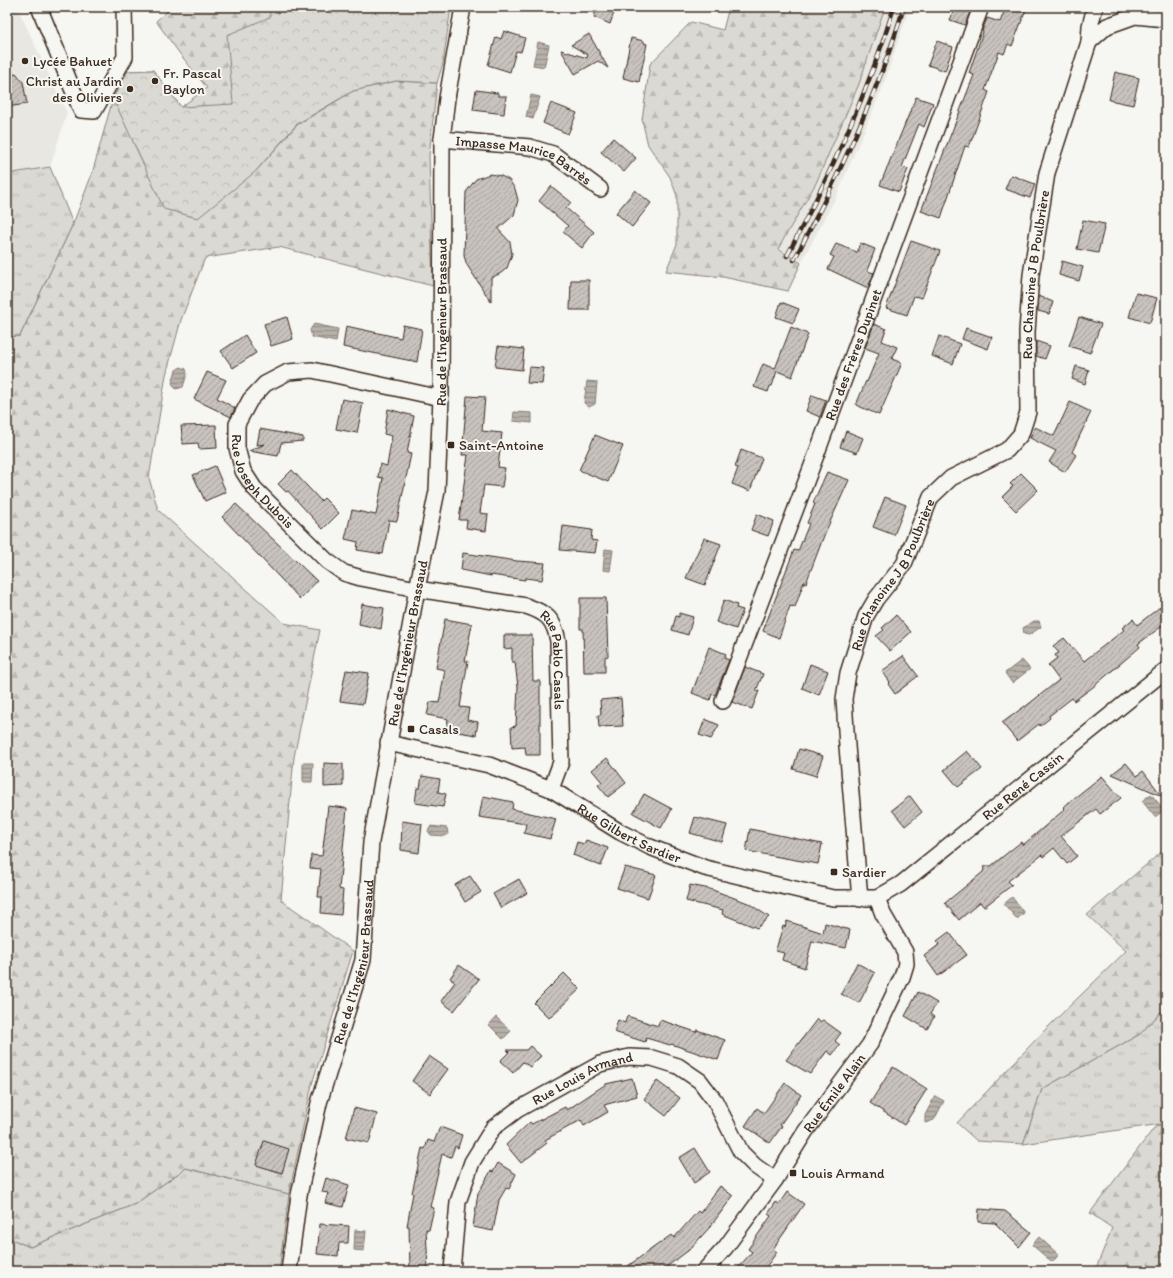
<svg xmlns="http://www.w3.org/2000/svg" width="1173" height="1278" font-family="Itim,sans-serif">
<defs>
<pattern id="grass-tufts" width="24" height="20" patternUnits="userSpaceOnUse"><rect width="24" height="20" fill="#dad9d3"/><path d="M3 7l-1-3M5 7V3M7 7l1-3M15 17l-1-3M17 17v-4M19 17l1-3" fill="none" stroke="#bcbab5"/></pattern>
<pattern id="forest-firs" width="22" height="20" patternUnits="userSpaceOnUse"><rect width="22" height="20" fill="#dad9d3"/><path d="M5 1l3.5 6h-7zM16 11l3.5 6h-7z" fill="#bcbab5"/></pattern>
<pattern id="park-crowns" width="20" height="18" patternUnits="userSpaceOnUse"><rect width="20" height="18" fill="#dad9d3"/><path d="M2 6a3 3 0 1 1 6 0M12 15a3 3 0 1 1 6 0" fill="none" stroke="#bcbab5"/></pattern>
<pattern id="water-rules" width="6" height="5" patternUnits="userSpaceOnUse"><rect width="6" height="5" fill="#b6b0a9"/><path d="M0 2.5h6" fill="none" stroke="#958f89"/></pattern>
<pattern id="building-hatch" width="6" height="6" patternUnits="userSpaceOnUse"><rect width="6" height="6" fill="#c8c3be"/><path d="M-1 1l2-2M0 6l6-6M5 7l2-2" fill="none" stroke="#a49f9a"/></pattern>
</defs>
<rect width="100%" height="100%" fill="#f6f6f2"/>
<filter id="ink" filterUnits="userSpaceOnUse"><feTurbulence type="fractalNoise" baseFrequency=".025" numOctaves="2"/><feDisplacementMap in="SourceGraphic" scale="8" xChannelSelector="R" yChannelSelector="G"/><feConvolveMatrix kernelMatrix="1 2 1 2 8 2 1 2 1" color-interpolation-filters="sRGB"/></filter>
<g filter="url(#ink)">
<!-- built -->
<g fill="#e8e7e2">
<polygon points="7,7 18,9 67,113 50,167 7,174"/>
<polygon points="885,7 910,7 882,89 836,197 801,263 779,248 816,183 859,84"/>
</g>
<!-- grass -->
<g fill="url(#grass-tufts)" stroke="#8a8278">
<polygon points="50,167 73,224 20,336 7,337 7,174"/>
<polygon points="1166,1007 1166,1122 1161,1124 1023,1144 1042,1089 1140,1034"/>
<polygon points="186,1168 289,1194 279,1271 7,1271 7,1237 30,1247 135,1204"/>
</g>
<!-- forest -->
<g fill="url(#forest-firs)" stroke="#8a8278">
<polygon points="172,7 348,7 255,172 297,125 353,91 396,81 437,83 429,156 433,286 279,247 205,258 181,320 166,375 149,478 158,510 284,623 320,630 294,757 281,900 353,951 312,1084 289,1194 186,1168 135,1204 30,1247 7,1237 7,337 20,336 73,224 92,174 113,98 128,71 153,70 181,107 207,88 180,54 156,21"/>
<polygon points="729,7 885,7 859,84 816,183 778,249 801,263 788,291 723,277 666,271 677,244 677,196 670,177 648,145 642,120 650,64 691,22 723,30"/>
<polygon points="1166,848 1166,1007 1140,1034 1042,1089 1023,1144 977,1141 957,1123 1043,1032 1126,951 1087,915"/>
<polygon points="1166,1122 1166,1271 1095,1271 1112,1228 1090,1213 1154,1128"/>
</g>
<!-- park -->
<polygon fill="url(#park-crowns)" stroke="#8a8278" points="270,7 451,7 443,63 437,83 396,81 353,91 297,124 255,172 198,218 164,209 113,98 128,71 153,70 181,107 233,104 227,35 270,17"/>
<!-- water -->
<g fill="url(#water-rules)" stroke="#857a71">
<polygon points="538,42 549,45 544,67 533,65"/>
<polygon points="531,95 540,97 533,119 526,117"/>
<polygon points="314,324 338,329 336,342 312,337 310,330"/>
<polygon points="181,367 186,369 187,374 183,387 176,389 172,383 176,370"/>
<polygon points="587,381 597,382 595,404 589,407 584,403"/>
<polygon points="514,412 532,413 532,423 513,421"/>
<polygon points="605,549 613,550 610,571 603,570"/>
<polygon points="1034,621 1039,621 1041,627 1029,635 1024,634 1023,628"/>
<polygon points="1022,660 1030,669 1012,683 1005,673"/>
<polygon points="303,763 313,763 312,782 303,782"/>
<polygon points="1151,794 1164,810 1155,817 1142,801"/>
<polygon points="431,826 447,828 448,834 445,836 431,835 428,831"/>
<polygon points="1012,897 1024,913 1017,919 1004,904"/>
<polygon points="496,1017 511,1031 503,1039 489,1025"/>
<polygon points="935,1096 944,1101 934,1120 925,1123 925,1115"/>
<polygon points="355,1230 366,1231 364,1251 354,1250"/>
<polygon points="1039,1237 1059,1255 1052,1262 1032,1245"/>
</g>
<!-- building -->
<g fill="url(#building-hatch)" stroke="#3b2a1e">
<polygon points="597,7 616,7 610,24 594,17"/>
<polygon points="955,7 970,12 965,25 950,20"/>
<polygon points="1006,7 1027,7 1012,46 1008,44 1004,54 999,52 985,90 989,92 969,147 965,146 941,218 921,211 974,75 969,73 983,32 982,31 987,18 1000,22"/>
<polygon points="504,31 525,38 521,52 516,51 510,72 488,65 496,37 501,39"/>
<polygon points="589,34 608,68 598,61 575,74 561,50 587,58 588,55 571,45"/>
<polygon points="631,38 644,41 644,43 647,44 639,82 623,78"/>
<polygon points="937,41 953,47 945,71 928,65"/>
<polygon points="1115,72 1139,78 1133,105 1109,100"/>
<polygon points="16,73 23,82 27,104 7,107 7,79"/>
<polygon points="476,90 498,93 498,96 506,96 504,114 473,110"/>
<polygon points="916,97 933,103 924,127 919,124 902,167 908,169 899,192 880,185"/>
<polygon points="551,103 577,113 568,134 543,123"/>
<polygon points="613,138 636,158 624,172 601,152"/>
<polygon points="490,174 501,176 509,180 515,189 518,200 514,215 498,229 510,242 512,254 507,268 501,273 491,278 491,302 467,265 464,256 466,192 476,179"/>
<polygon points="1011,175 1035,184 1030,198 1005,189"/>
<polygon points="551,186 571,202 566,208 594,232 582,248 563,232 568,226 539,201"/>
<polygon points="635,190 651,203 632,227 616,213"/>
<polygon points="1083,220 1105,224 1098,253 1077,249"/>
<polygon points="911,241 940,251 922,298 914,296 907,315 886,308"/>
<polygon points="860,243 875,249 867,271 874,273 868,288 828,269 834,257 830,255 836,244 857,252"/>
<polygon points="1062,261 1083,267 1079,281 1059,275"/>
<polygon points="571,280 589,280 589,310 570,310"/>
<polygon points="1136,293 1157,298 1150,323 1129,317"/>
<polygon points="1039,296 1053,302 1049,314 1038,311"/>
<polygon points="781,302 799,309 793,323 776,317"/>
<polygon points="287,317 293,339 271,346 264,324"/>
<polygon points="1079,317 1101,324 1090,353 1069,346"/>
<polygon points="874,324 886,329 882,341 897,347 892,359 902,363 879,415 856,405 866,381 867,382 879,353 865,348"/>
<polygon points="403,325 422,329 417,362 343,347 346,326 401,338"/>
<polygon points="791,327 808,334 792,377 777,371 772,386 770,386 768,392 754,387 763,364 775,369"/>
<polygon points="966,328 992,337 988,349 962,339"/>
<polygon points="245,335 256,353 233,368 221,351"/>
<polygon points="939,336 960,344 953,364 932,356"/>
<polygon points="1036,341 1050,346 1045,359 1036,356"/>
<polygon points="498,346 524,349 522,370 495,367"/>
<polygon points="1076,366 1089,370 1085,384 1072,379"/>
<polygon points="529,367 544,368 542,384 527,383"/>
<polygon points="207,372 226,380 217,398 235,408 231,417 194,399"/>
<polygon points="812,395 826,400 820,417 806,411"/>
<polygon points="467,396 485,397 482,431 502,433 498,467 505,468 502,487 484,485 480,513 488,514 486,531 466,528 467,520 459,520 468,455 462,455"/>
<polygon points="342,399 363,403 357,433 336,429"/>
<polygon points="1070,402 1091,412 1072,452 1076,455 1065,472 1049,462 1056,451 1030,438 1035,427 1054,436"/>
<polygon points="388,409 414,416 407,453 411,454 397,521 389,520 383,554 357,550 358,542 345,539 352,510 376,515 383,478 378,477 380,464 387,466 392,436 384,434"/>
<polygon points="216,425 217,448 199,449 198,443 183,444 181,426"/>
<polygon points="260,429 303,437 303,441 281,443 278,456 249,451 265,444 257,445"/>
<polygon points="846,431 863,438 857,453 840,447"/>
<polygon points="595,435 623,446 608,482 579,470"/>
<polygon points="741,450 762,458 750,491 732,484 738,468 735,467"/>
<polygon points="215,466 226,492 205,501 193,475"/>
<polygon points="292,470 321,501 324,498 339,513 323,529 288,491 286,492 278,484"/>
<polygon points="827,472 849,480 825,533 806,583 804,582 795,607 790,606 779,638 763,631 794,550 798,551 809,524 807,523 815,504 813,503"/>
<polygon points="1021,473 1038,490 1016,511 1002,497 1013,486 1010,484"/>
<polygon points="885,497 906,505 894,535 873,527"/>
<polygon points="236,504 317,581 300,599 222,517"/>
<polygon points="757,514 774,521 768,536 751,530"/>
<polygon points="563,526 592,530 591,540 597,541 595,553 560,550"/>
<polygon points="704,538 721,544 705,585 686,578"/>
<polygon points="463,553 517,561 545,563 542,580 525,578 525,580 491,575 491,576 461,570"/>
<polygon points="580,598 606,598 608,656 605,657 605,672 584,672 583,629 580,629"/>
<polygon points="724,600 737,605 736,608 743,610 736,629 716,622"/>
<polygon points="362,604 384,608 381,629 359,624"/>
<polygon points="1160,607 1166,613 1166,623 1138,644 1140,647 1093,687 1074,701 1072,698 1049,716 1050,718 1040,726 1039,724 1017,741 1002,723 1025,706 1025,707 1059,680 1048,665 1057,658 1055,655 1059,653 1053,646 1064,638 1084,661 1124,630 1122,628 1133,619 1137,625"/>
<polygon points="679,613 693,617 688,635 672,630 676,616 679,617"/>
<polygon points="896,615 911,632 890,651 876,636 884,630 882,628"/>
<polygon points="445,619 472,624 465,661 468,661 460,707 469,708 467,720 478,722 476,735 446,730 448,719 427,715 430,702 439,703 445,670 436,668"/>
<polygon points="504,635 532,635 533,681 540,681 540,755 526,755 525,747 512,748 511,727 516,726 518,687 515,662 512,662 512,648 504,649"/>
<polygon points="709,647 726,654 724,658 729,660 715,695 712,694 710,700 692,693"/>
<polygon points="903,656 918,676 895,694 888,684 890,682 882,671"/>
<polygon points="810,664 828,671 819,695 802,688"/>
<polygon points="745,667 763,674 756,691 759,691 752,709 732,702"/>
<polygon points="346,670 369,673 363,704 340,701"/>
<polygon points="621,698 623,726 599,727 598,715 601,715 600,700"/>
<polygon points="705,719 719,725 711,739 699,735"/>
<polygon points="799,749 823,756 816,776 793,769"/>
<polygon points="967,751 982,769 958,787 944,770"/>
<polygon points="607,758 626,783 608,797 598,785 602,782 592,770"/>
<polygon points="324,763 343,764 343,786 324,787"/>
<polygon points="1126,763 1137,776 1143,771 1162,796 1112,774"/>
<polygon points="422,776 440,779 438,792 446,794 443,807 415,803 417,788 420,788"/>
<polygon points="1102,776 1121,798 1100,814 1096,809 1061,836 1077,856 1067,864 1054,848 1043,857 1042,855 1008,881 1012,885 984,907 980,902 959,920 945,903 983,872 985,866 991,866 1021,842 1023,845 1065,809 1063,807"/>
<polygon points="644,794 672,809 661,828 633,813"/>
<polygon points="483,796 513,802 512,809 556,819 550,839 524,833 526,824 479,817"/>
<polygon points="910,796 922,812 905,826 892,810"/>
<polygon points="328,806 347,808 339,889 343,890 341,915 321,913 322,897 318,897 321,869 310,868 311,855 322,856"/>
<polygon points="695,817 727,825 722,842 690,833"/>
<polygon points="402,821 422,824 419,853 401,850"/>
<polygon points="750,829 822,844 818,864 746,851"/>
<polygon points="586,840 608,848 601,866 573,855 577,842 584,844"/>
<polygon points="625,867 656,875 648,898 617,888"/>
<polygon points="470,876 481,892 465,902 455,885"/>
<polygon points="519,879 527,893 501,908 493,894"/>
<polygon points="690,885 710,889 748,903 769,917 757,928 722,914 723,910 686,901"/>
<polygon points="787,921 823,933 825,923 850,930 846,948 812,941 805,968 782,960 784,953 776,951 777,946 783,926 785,927"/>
<polygon points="949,932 967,955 938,976 924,956 940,944 937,941"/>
<polygon points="857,963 875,973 859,1003 841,994"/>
<polygon points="459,965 479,979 454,1011 441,1001 455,982 450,978"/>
<polygon points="564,973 580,989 549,1018 534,1003"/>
<polygon points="918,992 937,1003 930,1014 934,1017 927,1029 905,1016"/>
<polygon points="627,1016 658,1026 660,1020 696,1032 697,1030 725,1040 718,1060 671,1044 670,1045 646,1038 645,1042 614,1032 618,1020 625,1023"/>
<polygon points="817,1019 820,1022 823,1020 841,1033 835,1041 840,1045 832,1055 827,1051 810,1074 786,1060"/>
<polygon points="530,1046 541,1056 530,1067 523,1062 513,1073 500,1061 509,1052 507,1050 526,1050"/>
<polygon points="429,1056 448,1069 430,1094 412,1081"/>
<polygon points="893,1067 927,1089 904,1125 870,1103"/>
<polygon points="632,1078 637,1096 604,1105 608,1112 584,1126 581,1120 545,1140 547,1143 521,1163 506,1145 530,1122 532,1124 565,1107 567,1110 606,1084"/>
<polygon points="657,1081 680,1098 666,1116 644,1099"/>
<polygon points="785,1083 801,1095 780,1125 782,1126 770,1143 745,1126 757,1108 764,1113"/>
<polygon points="354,1108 377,1114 369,1143 346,1138"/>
<polygon points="440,1127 462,1135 458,1148 455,1146 451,1157 442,1154 430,1207 434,1208 429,1230 426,1229 428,1269 410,1271 409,1226 407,1226 413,1193 412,1193 422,1148 425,1149 428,1140 434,1142"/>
<polygon points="264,1141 289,1149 282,1173 256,1165"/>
<polygon points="695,1148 710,1172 694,1183 679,1158"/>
<polygon points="498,1163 516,1174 509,1189 506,1188 499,1200 493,1231 473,1227 478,1193 491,1171 493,1172"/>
<polygon points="326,1178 349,1185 343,1207 325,1203 328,1193 322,1192"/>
<polygon points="720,1186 733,1196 710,1227 689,1250 661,1271 621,1271 671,1235 674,1238 698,1211 700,1213"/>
<polygon points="787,1192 804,1204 773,1249 777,1252 763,1271 735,1271 752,1252 748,1249 771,1216 768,1214 776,1202 779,1204"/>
<polygon points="979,1209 1005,1211 1031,1232 1019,1247 995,1223 978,1222"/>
<polygon points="320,1224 349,1226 348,1243 339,1243 338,1256 317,1254"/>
</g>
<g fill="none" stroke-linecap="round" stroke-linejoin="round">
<!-- minor casing -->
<g stroke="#3b2a1e" stroke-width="18">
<g id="minor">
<polyline points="39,7 81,110 94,111 125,57 124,7"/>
<polyline points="1095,7 1090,26 1089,42 1107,26 1135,16 1166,19"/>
<path id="s1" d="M442,139L530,147L553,154L600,189"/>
<path id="s2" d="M441,398L312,370L288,372L265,384L250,400L237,424V448L243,471L254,488L327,561L344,573L361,578L417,589L526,606C547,613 554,619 558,641L561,762L551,789"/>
<path id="s3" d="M723,701L818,450L981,7"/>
<path id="s4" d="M388,743L489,765L551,789L620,832L650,847L705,868L833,898H877L901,884L1166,670"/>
<path id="s5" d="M860,899L847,746L844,699L848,673L866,616L876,599L904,564L931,497L951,478L1007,450L1021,434L1028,412L1027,332L1031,275L1047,173L1089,42"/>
<path id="s6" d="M289,1271L299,1195L319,1103L363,960L371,842L417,589L437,491L441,398L442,139L447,98L463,7"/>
<path id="s7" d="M452,1271L458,1202L472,1162L493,1128L517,1110L600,1064L629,1057L652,1058L678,1066L700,1081L715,1101L741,1152L755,1166L775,1180"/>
<path id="s8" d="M704,1271L725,1248L775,1180L805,1132L870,1044L902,977L906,964L905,952L883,914L877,898"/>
</g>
</g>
<!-- minor -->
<use href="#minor" stroke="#f6f6f2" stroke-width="15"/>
<!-- rail casing -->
<g stroke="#3b2a1e" stroke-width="4.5">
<g id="rail">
<path d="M787,256C829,176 868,94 894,7"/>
<path d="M794,260C837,179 877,96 904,7"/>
</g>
</g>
<!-- rail -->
<use href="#rail" stroke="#f6f6f2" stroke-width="3" stroke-dasharray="9" stroke-linecap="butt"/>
</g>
</g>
<!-- markers -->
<g fill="#3b2a1e" stroke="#f6f6f2" stroke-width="1.5">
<circle cx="25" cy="61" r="4"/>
<circle cx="155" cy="81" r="4"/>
<circle cx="130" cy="89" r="4"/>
<rect x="447" y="441" width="8" height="8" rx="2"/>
<rect x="407" y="725" width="8" height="8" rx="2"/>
<rect x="830" y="868" width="8" height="8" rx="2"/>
<rect x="789" y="1169" width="8" height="8" rx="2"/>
</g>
<g text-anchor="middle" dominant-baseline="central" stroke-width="4" stroke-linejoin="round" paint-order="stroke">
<!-- poi labels -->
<g font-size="14" fill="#3b2a1e" stroke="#f6f6f2" text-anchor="start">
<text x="33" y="61">Lycée Bahuet</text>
<text x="163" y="73">Fr. Pascal<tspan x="163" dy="16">Baylon</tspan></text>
<text x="122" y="81" text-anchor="end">Christ au Jardin<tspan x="122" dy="16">des Oliviers</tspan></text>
<text x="459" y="445">Saint-Antoine</text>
<text x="419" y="729">Casals</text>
<text x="842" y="872">Sardier</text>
<text x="801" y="1173">Louis Armand</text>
</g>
<!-- street labels -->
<g font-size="14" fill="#3b2a1e" stroke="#f6f6f2">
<text stroke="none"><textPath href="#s1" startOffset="86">Impasse Maurice Barrès</textPath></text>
<text stroke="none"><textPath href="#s5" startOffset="696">Rue Chanoine J B Poulbrière</textPath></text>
<text stroke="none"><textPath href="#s6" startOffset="965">Rue de l'Ingénieur Brassaud</textPath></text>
<text stroke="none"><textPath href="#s3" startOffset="370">Rue des Frères Dupinet</textPath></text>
<text stroke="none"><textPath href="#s2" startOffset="297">Rue Joseph Dubois</textPath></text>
<text stroke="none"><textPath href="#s5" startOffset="336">Rue Chanoine J B Poulbrière</textPath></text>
<text stroke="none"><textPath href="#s6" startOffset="641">Rue de l'Ingénieur Brassaud</textPath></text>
<text stroke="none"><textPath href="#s2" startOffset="677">Rue Pablo Casals</textPath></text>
<text stroke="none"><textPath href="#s4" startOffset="703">Rue René Cassin</textPath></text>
<text stroke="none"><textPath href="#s4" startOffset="260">Rue Gilbert Sardier</textPath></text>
<text stroke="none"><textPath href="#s6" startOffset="317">Rue de l'Ingénieur Brassaud</textPath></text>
<text stroke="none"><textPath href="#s7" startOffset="255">Rue Louis Armand</textPath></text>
<text stroke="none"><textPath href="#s8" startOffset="221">Rue Émile Alain</textPath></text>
</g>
</g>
<!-- margin -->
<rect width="1173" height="1278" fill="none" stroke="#f6f6f2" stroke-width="24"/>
<rect x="12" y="12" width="1149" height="1254" fill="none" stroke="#3b2a1e" stroke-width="1.5" filter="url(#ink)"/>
</svg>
